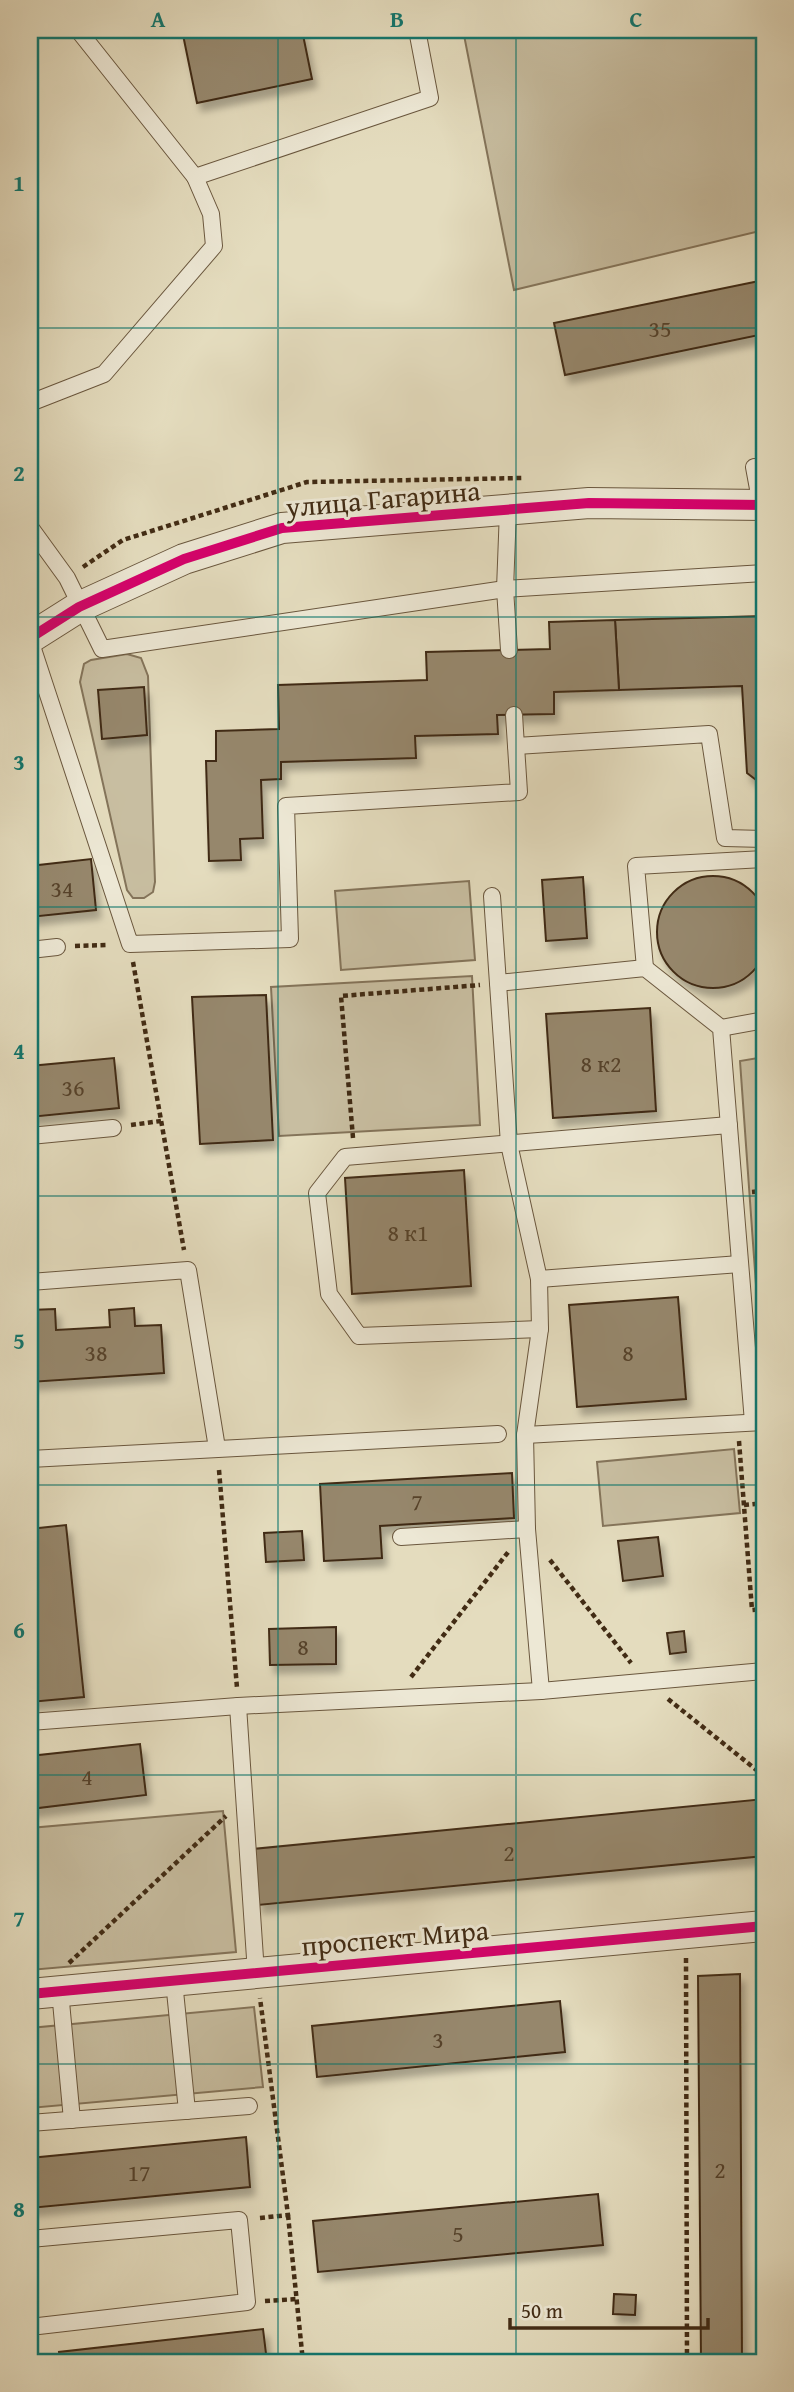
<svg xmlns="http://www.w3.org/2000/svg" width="794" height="2392" font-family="'Gentium Book Plus',serif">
<defs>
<filter id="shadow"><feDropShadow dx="4.5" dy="8" stdDeviation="3.5" flood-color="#0004"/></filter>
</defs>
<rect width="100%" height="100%" fill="#e4dcbe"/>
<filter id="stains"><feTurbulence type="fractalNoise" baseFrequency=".00286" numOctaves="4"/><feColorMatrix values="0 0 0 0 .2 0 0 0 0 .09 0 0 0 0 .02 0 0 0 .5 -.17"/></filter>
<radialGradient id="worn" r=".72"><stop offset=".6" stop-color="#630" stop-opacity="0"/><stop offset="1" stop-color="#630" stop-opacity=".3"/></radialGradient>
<!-- green -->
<g fill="#c8bea1" stroke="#84745a" stroke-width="2">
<polygon points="463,30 764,30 764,230 514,290"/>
<polygon points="127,654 141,658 148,676 155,882 153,892 144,898 133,898 127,890 80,682 84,664 91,660"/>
<polygon points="469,881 475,960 341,970 335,891"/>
<polygon points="472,976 480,1125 279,1136 271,987"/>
<polygon points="764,1057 764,1397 740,1061"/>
<polygon points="734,1449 740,1513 603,1526 597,1462"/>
<polygon points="223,1811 236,1952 30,1970 30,1828"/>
<polygon points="254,2007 263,2087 30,2108 30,2028"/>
</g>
<!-- building -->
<g fill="#96876c" stroke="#412b14" stroke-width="2" filter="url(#shadow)">
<polygon points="182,30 302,30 312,79 197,103"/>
<polygon points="764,280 764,334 565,375 554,323"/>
<polygon points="764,616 764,786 747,773 742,686 619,690 615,620"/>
<polygon points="615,620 619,690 554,692 554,714 497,715 498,734 415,736 416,758 281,762 281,779 261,780 263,838 240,839 241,860 209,861 206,761 216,761 216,731 279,729 278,685 427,680 426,652 550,649 549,622"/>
<polygon points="144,687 147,735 102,739 98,690"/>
<polygon points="91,859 96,910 30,917 30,866"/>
<circle cx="713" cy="932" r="56"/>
<polygon points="583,877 587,938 546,941 542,880"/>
<polygon points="266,995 273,1140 200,1144 192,997"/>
<polygon points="650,1008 656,1111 553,1118 546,1014"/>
<polygon points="114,1058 119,1108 30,1117 30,1066"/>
<polygon points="464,1170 471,1286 352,1294 345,1178"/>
<polygon points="678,1297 686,1399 577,1407 569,1305"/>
<polygon points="134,1308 135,1326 161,1325 164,1373 30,1382 30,1310 55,1309 56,1330 110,1327 109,1310"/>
<polygon points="512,1473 514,1518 380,1526 382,1558 324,1561 320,1484"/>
<polygon points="66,1525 84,1697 30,1702 30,1529"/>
<polygon points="302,1531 304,1560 266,1562 264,1533"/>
<polygon points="658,1537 663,1576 623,1581 618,1541"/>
<polygon points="336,1627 336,1664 270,1665 269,1629"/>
<polygon points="684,1631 686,1652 670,1654 667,1633"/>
<polygon points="140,1744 146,1795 30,1809 30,1756"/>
<polygon points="764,1799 764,1856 258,1905 253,1849"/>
<polygon points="740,1974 742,2362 701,2362 698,1976"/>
<polygon points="560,2001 565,2052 317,2077 312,2026"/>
<polygon points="246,2137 250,2187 30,2208 30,2158"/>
<polygon points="598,2194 603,2245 318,2272 313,2221"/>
<polygon points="614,2294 636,2295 635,2315 613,2314"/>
<polygon points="263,2329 267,2362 60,2362 59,2352"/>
</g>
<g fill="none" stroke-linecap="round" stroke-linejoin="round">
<!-- service casing -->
<g stroke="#6a573e" stroke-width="18">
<g id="service">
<polyline points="78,30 195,177"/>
<polyline points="30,403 104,374 214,246 211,214 195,177 430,98 417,30"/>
<polyline points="754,467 761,505"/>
<polyline points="508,510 505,589 509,650"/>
<polyline points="30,527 67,578 102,649 505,589 764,573"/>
<polyline points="30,640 130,944 290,939 286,806 519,792 514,715"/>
<polyline points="516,746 709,734 725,838 764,839"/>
<polyline points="492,896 509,1144 539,1279 540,1329 525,1435 527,1529 541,1691"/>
<polyline points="30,950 57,947"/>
<polyline points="645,968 636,866 764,859"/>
<polyline points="498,983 645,968 721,1028 753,1422"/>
<polyline points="721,1028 764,1020"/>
<polyline points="30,1136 113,1128"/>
<polyline points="539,1279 740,1264"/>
<polyline points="30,1282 188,1270 217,1448"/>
<polyline points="540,1329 359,1336 329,1294 317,1193 345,1157 729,1125"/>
<polyline points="525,1435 764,1422"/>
<polyline points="30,1459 498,1434"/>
<polyline points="401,1537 527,1529"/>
<polyline points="238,1706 256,1973"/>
<polyline points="30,1722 238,1706 541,1691 764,1671"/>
<polyline points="174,1981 187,2111"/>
<polyline points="60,1991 72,2120"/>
<polyline points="30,2123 249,2106"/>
<polyline points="30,2239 239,2220 247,2302 30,2327"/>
</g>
</g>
<!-- minor casing -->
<g stroke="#6a573e" stroke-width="32">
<g id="minor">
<polyline points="30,638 79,607 184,559 282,528 589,503 764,505"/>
<polyline points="30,1994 764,1926"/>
</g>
</g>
<!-- path -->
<g stroke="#412b14" stroke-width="4.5" stroke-dasharray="5 3.5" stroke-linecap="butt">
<polyline points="83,567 123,540 307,482 522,478"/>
<polyline points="75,946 108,945"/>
<polyline points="133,962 184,1250"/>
<polyline points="131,1125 161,1121"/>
<polyline points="353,1138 341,996 480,985"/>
<polyline points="752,1192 764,1191"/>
<polyline points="757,1219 764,1228"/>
<polyline points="739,1441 752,1610 764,1609"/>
<polyline points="219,1470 237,1688"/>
<polyline points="744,1505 764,1503"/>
<polyline points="550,1560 631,1663"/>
<polyline points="411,1677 509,1551"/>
<polyline points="668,1699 764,1776"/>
<polyline points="686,1958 687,2362"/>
<polyline points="69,1963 226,1816"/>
<polyline points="288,2215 303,2362"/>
<polyline points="260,2218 288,2215 260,1998"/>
<polyline points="265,2301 297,2299"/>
</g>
<!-- service -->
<use href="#service" stroke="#ede8d5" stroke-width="16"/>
<!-- minor -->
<use href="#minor" stroke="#ede8d5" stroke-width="30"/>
<!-- cycleway casing -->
<g stroke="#ede8d5" stroke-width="15">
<g id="cycleway">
<polyline points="30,638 79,607 184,559 282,528 589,503 764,505"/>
<polyline points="30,1994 764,1926"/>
</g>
</g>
<!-- cycleway -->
<use href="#cycleway" stroke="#d6006c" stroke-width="10"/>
</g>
<!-- grid -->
<path fill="none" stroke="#0f766e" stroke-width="2" stroke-opacity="0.55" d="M278,30V2362M516,30V2362M30,328H764M30,617H764M30,907H764M30,1196H764M30,1485H764M30,1775H764M30,2064H764"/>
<g text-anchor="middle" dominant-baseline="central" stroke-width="6" stroke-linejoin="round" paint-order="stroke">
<!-- number labels -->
<g font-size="24" fill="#56422a">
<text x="660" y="328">35</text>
<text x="62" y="888">34</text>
<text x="601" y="1063">8 к2</text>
<text x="73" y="1087">36</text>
<text x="408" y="1232">8 к1</text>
<text x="96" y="1352">38</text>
<text x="628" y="1352">8</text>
<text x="417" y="1501">7</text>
<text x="303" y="1646">8</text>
<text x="87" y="1776">4</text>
<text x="509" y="1852">2</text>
<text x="438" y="2039">3</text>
<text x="720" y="2169">2</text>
<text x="139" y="2172">17</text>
<text x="458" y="2233">5</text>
</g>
<!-- street labels -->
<g font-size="28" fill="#412b14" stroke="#ede8d5">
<text transform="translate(383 498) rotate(-5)">улица Гагарина</text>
<text transform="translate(395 1937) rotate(-5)">проспект Мира</text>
</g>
</g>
<!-- margin -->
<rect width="794" height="2392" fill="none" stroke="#e4dcbe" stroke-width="77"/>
<!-- scale -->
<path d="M510 2318v10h198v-10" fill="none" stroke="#412b14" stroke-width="3.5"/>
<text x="521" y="2318" font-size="21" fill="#412b14" stroke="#ede8d5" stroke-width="5" paint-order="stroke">50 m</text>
<rect x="38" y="38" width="718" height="2316" fill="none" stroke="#0f766e" stroke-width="2.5"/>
<g font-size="23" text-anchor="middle" font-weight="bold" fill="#0f766e">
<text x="158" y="27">A</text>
<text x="397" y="27">B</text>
<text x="636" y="27">C</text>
<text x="19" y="191">1</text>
<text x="19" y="481">2</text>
<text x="19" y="770">3</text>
<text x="19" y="1059">4</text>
<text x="19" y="1349">5</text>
<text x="19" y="1638">6</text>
<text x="19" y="1927">7</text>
<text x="19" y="2217">8</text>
</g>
<rect width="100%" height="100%" filter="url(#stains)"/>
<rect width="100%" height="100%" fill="url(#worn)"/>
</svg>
